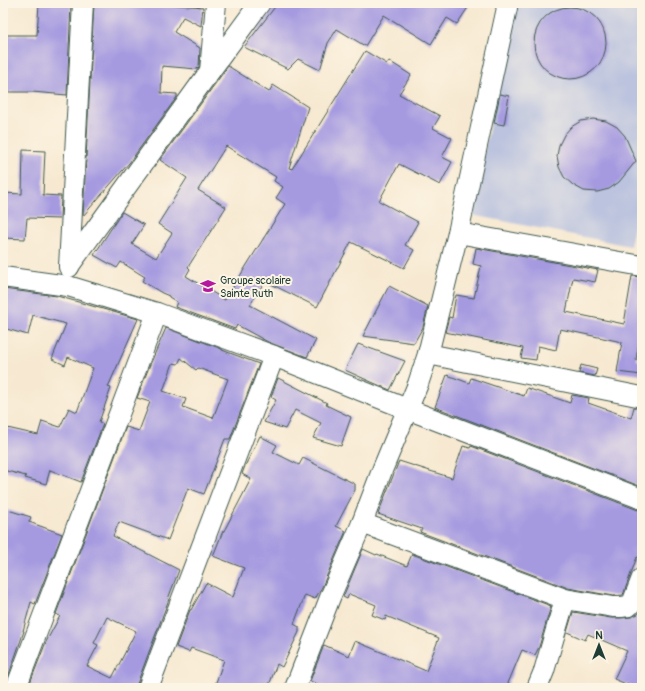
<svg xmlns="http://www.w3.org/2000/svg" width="645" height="691" font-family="Pangolin,sans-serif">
<rect width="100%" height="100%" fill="#fcf5e5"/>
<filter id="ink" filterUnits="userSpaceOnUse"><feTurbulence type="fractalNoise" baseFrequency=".025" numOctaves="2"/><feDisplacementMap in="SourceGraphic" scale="8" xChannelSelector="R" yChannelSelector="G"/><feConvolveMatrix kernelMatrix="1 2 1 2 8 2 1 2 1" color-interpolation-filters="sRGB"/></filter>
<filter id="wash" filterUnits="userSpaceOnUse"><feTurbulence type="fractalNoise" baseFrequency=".012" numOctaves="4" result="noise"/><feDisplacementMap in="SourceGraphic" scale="16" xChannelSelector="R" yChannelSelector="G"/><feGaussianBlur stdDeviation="0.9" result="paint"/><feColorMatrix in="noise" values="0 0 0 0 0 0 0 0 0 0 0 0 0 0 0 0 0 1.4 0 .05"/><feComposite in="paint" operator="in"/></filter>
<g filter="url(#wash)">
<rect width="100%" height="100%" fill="#f7e9d1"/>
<!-- industrial -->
<polygon fill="#bbc3de" points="514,3 642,3 642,185 630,246 472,215"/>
<g id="blocks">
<!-- building -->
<g fill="#a59ae0" fill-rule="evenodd">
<polygon points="39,3 71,3 67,95 32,92 3,92 3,35 37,35"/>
<polygon points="94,3 166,3 166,4 203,7 201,26 183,17 174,32 200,48 199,67 197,69 162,66 161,93 177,94 177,97 129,163 83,216"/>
<polygon points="278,3 471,3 457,24 447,18 431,44 384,15 365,46 337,29 328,43 320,70 298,59 288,69 244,47"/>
<circle cx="570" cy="43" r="36"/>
<path d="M365,51L387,64L389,61L411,75L399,94L440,116L433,128L452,138L442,157L452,162L440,185L399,164L379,201L418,222L405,245L414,250L404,268L351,242L317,307L265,281L250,305L316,340L307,357L268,342L237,325L235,329L175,307L177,302L169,297V296L162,293L142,281L145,277L121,262L117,268L94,255L122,212L144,225L132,244L156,258L172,233L158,224L187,178L160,160L228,66L269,92L273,85L308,107L289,168L292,169ZM226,146L276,177L274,181L283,187L276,198L285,204L225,300L186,276L190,269L188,267L226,207L198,190Z"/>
<polygon points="500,94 509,96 504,125 494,123"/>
<polygon points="593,119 606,121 617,127 625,136 636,161 619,182 609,189 597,192 584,191 573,185 564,177 559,167 557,156 559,145 564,135 571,127 581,121"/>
<polygon points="23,150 45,151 43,195 61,196 60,219 27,218 25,239 3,238 3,193 22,194"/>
<polygon points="476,248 598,270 595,282 573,278 566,312 624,324 632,276 642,277 642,322 636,360 642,361 642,375 617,372 622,342 560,329 556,350 538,346 536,360 521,358 523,348 445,332 449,317 452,318 456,295 474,298 481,266 473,264"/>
<polygon points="389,286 428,306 423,327 414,343 363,336"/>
<polygon points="3,289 57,296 138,319 108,387 111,388 99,422 103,424 81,482 50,470 46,484 25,478 26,476 3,470 3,427 38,435 42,421 60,427 69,408 77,412 93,368 68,357 65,365 52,359 66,324 33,315 28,335 3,328"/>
<path d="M166,328L222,349V350L259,364L230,439H225L204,494L188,488L168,540L119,522L113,536L179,570L168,599H169L137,684V688H28L46,642L60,616L56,614L126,427L139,431L150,402L137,398L149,367ZM181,358L196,370L198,368L228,379L213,418L183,407L186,399L163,391L173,363L178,364ZM107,617L136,631L112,678L87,666L98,645L94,643Z"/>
<polygon points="358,344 405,361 390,390 367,380 345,370"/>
<polygon points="581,365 597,369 595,376 579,373"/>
<polygon points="447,375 469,383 471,378 524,396 527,388 570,403 572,395 589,398 588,403 631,418 634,407 642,408 642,487 435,407"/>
<polygon points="278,378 327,403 326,405 351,417 341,446 313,438 321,423 295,410 285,429 264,422 276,400 271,397"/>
<polygon points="260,436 277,445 273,452 299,465 303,458 355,484 355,490 336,526 346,531 322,587 315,599 305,595 294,624 299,627 299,632 282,667 277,664 268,688 214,688 224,660 191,648 189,652 176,647 190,610 191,610 206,583 233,597 244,568 213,556 223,531 224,531 251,479 242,474 245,466"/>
<polygon points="463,446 470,448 471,446 638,510 642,510 642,550 639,558 637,557 623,595 614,596 568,588 420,532 422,529 378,514 399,461 452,478"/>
<polygon points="8,510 31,517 29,522 62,534 35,604 31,602 23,631 24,631 5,686 3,686 3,525"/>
<polygon points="363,549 376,555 377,554 407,566 412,554 551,606 539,647 535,655 522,650 506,688 328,688 310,681 324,645 349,656 355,641 426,671 439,638 386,616 385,620 372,615 376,605 349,594 347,599 343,597"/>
<polygon points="642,608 642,688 636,688 614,679 627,651 588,634 585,640 567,632 573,612 611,618 621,618 631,617 638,614"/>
</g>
</g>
</g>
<g filter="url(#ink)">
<use href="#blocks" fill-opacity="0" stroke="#3f574c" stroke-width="1"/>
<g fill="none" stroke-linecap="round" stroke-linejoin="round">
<!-- minor casing -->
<g stroke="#3f574c" stroke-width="22">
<g id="minor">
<polyline points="210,71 216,3"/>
<polyline points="458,233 642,266"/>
<polyline points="69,266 210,71 260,3"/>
<polyline points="69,267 83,3"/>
<polyline points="3,277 68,286 157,313 274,356 407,409 642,499"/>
<polyline points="428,354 642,397"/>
<polyline points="362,523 565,599 613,607 621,607 629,606 633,601 642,578"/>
<polyline points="16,688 157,313"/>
<polyline points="148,688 274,356"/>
<polyline points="295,688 331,595 362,523 383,468 418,384 428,354 458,233 507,8 505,3"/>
<polyline points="537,688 544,671 565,599"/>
</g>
</g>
<!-- minor -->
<use href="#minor" stroke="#fff" stroke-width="20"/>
</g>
</g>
<!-- icons -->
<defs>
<g id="school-bare" transform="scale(1.2)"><path d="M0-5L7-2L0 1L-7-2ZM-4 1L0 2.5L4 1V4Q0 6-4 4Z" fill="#b5179e" stroke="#fcf5e5" stroke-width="2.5" paint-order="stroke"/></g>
</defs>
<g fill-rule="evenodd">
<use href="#school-bare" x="208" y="286"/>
</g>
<g text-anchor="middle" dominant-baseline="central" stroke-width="4" stroke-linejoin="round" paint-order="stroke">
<!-- poi labels -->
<g font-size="11" fill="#1f3d34" stroke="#fcf5e5" text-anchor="start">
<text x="220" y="280">Groupe scolaire<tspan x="220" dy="13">Sainte Ruth</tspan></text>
</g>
</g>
<!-- margin -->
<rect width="645" height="691" fill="none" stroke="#fcf5e5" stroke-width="16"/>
<!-- north arrow -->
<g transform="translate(599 645)" stroke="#fcf5e5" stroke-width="3" paint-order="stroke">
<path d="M0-3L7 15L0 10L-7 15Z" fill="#1f3d34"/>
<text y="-6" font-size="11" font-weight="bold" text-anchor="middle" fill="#1f3d34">N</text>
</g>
</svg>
